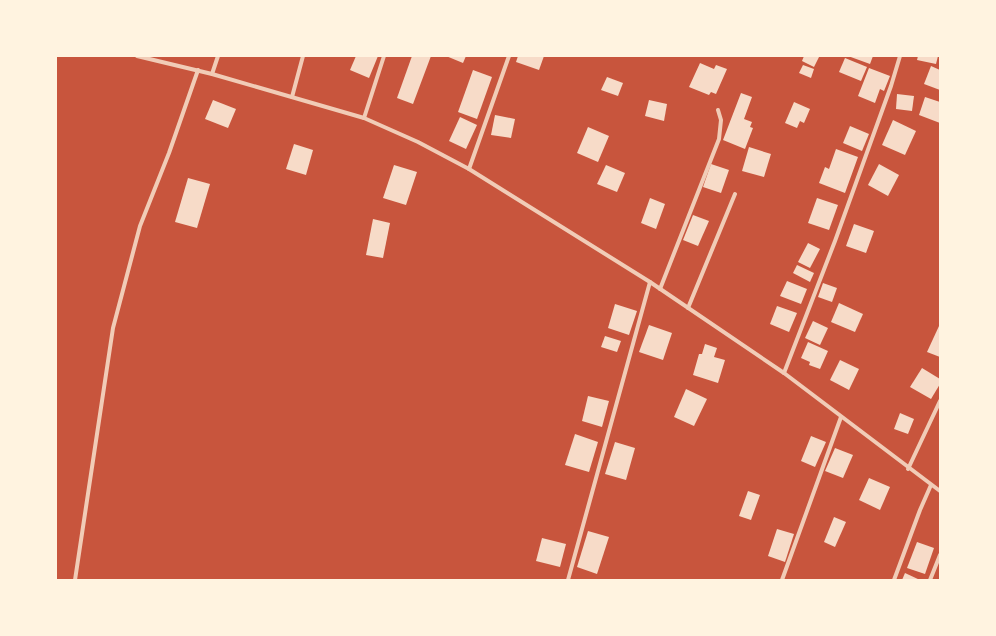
<svg xmlns="http://www.w3.org/2000/svg" width="996" height="636" font-family="Inter,sans-serif">
<rect width="100%" height="100%" fill="#c8553d"/>
<!-- building -->
<g fill="#f7dbc8">
<polygon points="356,56 378,56 369,78 350,70"/>
<polygon points="412,56 431,56 413,104 397,98"/>
<polygon points="446,56 466,56 463,63"/>
<polygon points="518,56 544,56 539,70 516,62"/>
<polygon points="804,56 819,57 814,67 802,61"/>
<polygon points="848,56 873,56 870,64"/>
<polygon points="918,56 938,56 936,64 917,60"/>
<polygon points="845,58 867,67 861,81 839,72"/>
<polygon points="700,63 714,69 716,65 727,69 716,94 711,92 709,95 689,87"/>
<polygon points="803,65 814,69 811,78 799,73"/>
<polygon points="931,66 940,70 940,90 924,84"/>
<polygon points="869,68 890,76 884,91 880,89 875,103 858,96"/>
<polygon points="473,70 492,77 477,119 458,112"/>
<polygon points="607,77 623,83 618,96 601,90"/>
<polygon points="741,93 752,97 744,119 752,122 750,127 753,128 745,149 723,140"/>
<polygon points="897,94 914,96 912,111 896,109"/>
<polygon points="925,97 940,102 940,123 919,115"/>
<polygon points="213,100 236,109 228,128 205,119"/>
<polygon points="649,100 667,104 664,121 645,116"/>
<polygon points="794,102 810,109 804,123 800,121 797,128 785,123"/>
<polygon points="495,115 515,119 511,138 491,135"/>
<polygon points="460,117 477,125 466,149 449,141"/>
<polygon points="893,120 916,131 905,155 882,145"/>
<polygon points="850,126 869,134 862,151 843,143"/>
<polygon points="588,127 609,136 598,162 577,153"/>
<polygon points="294,144 313,150 306,175 286,169"/>
<polygon points="749,147 771,154 764,177 742,171"/>
<polygon points="836,149 858,157 845,193 819,183 825,167 829,169"/>
<polygon points="711,164 729,170 721,193 703,187"/>
<polygon points="879,164 899,175 888,196 868,185"/>
<polygon points="394,165 417,172 406,205 383,198"/>
<polygon points="606,165 625,173 617,192 597,184"/>
<polygon points="188,178 210,184 197,228 175,222"/>
<polygon points="650,198 665,204 656,229 641,223"/>
<polygon points="817,198 838,205 829,230 808,223"/>
<polygon points="693,215 709,221 698,246 683,240"/>
<polygon points="373,219 390,223 383,258 366,255"/>
<polygon points="854,224 874,231 866,253 846,246"/>
<polygon points="808,243 820,249 810,268 798,262"/>
<polygon points="797,265 814,273 810,282 793,273"/>
<polygon points="787,281 807,289 801,304 780,296"/>
<polygon points="823,283 837,288 832,302 818,297"/>
<polygon points="839,303 863,314 855,332 831,322"/>
<polygon points="615,304 637,311 629,335 608,328"/>
<polygon points="777,306 797,313 789,332 770,324"/>
<polygon points="813,321 828,328 820,345 805,338"/>
<polygon points="649,325 672,333 663,360 639,352"/>
<polygon points="939,326 940,326 940,357 927,352"/>
<polygon points="605,336 621,341 617,352 601,347"/>
<polygon points="808,342 828,351 820,369 809,365 810,362 801,358"/>
<polygon points="705,344 717,348 714,357 725,360 718,383 693,375 699,354 702,354"/>
<polygon points="840,360 859,369 849,390 830,380"/>
<polygon points="922,368 940,379 940,384 931,399 910,387"/>
<polygon points="686,389 707,399 694,426 674,417"/>
<polygon points="588,396 609,401 602,427 582,421"/>
<polygon points="900,413 914,419 908,434 894,429"/>
<polygon points="575,434 598,442 589,472 565,465"/>
<polygon points="811,436 826,442 815,467 801,461"/>
<polygon points="615,442 635,448 626,480 605,474"/>
<polygon points="835,448 853,455 843,478 825,471"/>
<polygon points="869,478 890,487 880,510 859,500"/>
<polygon points="748,491 760,495 751,520 739,516"/>
<polygon points="834,517 846,522 835,547 824,542"/>
<polygon points="777,529 794,534 785,562 768,556"/>
<polygon points="588,531 609,537 597,574 577,567"/>
<polygon points="542,538 566,544 560,567 536,561"/>
<polygon points="917,542 934,548 925,574 907,568"/>
<polygon points="905,573 920,580 902,580"/>
</g>
<g fill="none" stroke-linecap="round" stroke-linejoin="round">
<!-- minor -->
<g stroke="#f1ccb7" stroke-width="4">
<polyline points="137,56 212,74 364,118 418,142 469,169 650,282 784,373 940,491"/>
<polyline points="212,74 218,56"/>
<polyline points="292,97 303,56"/>
<polyline points="364,118 384,56"/>
<polyline points="469,169 509,56"/>
<polyline points="660,289 719,139 721,120 718,110"/>
<polyline points="688,308 735,194"/>
<polyline points="784,373 835,241 891,86 900,56"/>
<polyline points="908,469 940,401"/>
<polyline points="75,580 113,328 140,226 169,153 198,70"/>
<polyline points="568,580 650,282"/>
<polyline points="782,580 841,417"/>
<polyline points="894,580 920,510 931,485"/>
<polyline points="930,580 940,555"/>
</g>
</g>
<!-- border -->
<rect width="996" height="636" fill="none" stroke="#fff3e0" stroke-width="114"/>
</svg>
